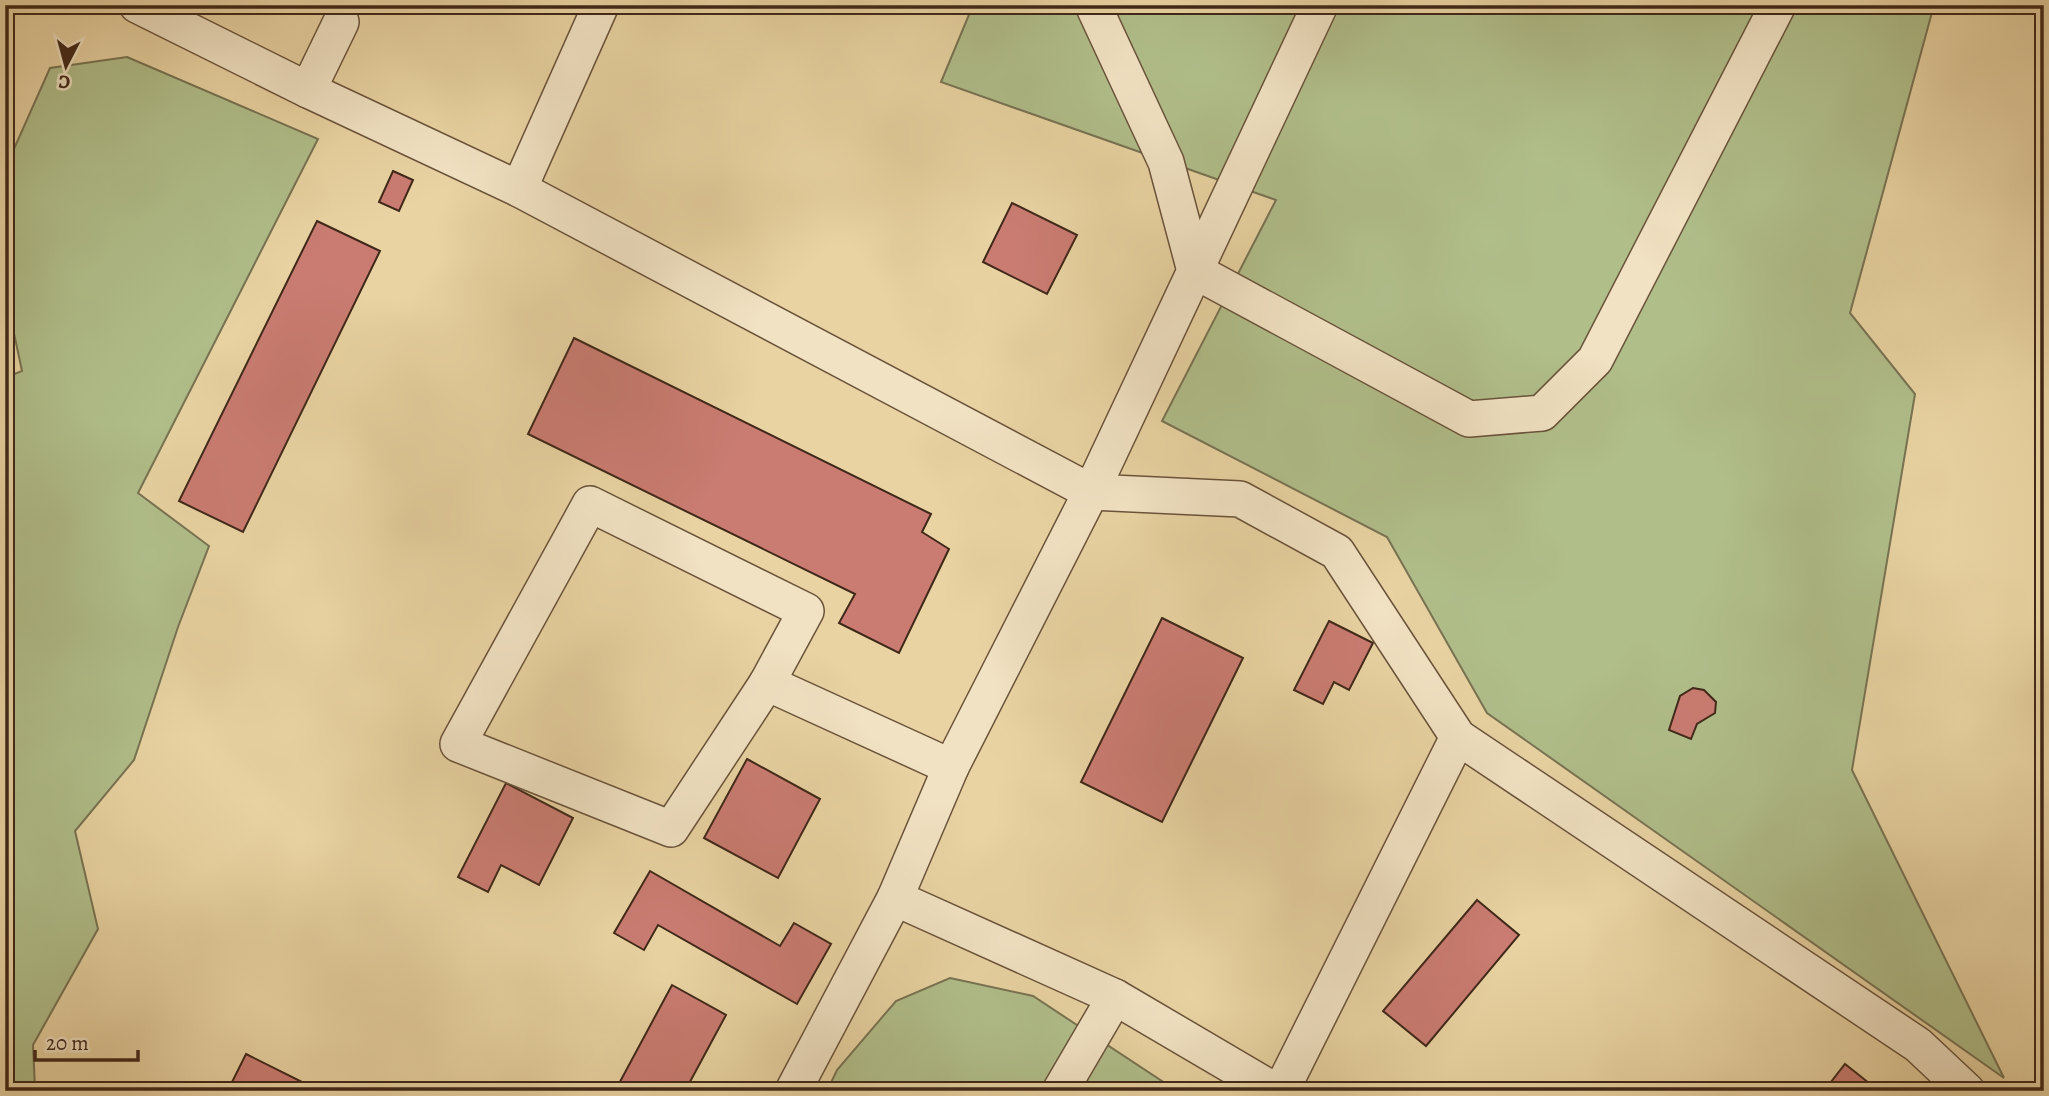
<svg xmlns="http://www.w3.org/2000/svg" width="2049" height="1096" font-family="Alegreya,serif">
<rect width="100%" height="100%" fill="#e9d3a2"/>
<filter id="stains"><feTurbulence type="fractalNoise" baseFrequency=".00286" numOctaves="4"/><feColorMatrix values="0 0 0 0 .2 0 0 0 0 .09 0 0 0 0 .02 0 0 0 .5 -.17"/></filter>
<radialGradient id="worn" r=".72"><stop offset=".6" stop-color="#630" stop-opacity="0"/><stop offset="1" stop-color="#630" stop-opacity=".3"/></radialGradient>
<!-- green -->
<g fill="#b0be8a" stroke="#787352" stroke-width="2">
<polygon points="973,5 1934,5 1850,313 1915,394 1852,770 2004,1078 1487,713 1387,537 1162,421 1276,200 941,82"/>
<polygon points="127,57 318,139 138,493 209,546 178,627 134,760 75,831 98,929 33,1045 35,1088 42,1091 5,1091 5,378 22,371 5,291 5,169 50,68"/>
<polygon points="950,978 1033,996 1177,1091 827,1091 837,1070 896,1001"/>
</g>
<!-- building -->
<g fill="#ca7c72" stroke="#402819" stroke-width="2">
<polygon points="393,171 413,180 399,211 379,202"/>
<polygon points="1012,203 1077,235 1047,294 983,262"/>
<polygon points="317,221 380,251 243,532 179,501"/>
<polygon points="574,338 931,514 922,532 949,549 899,653 839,623 855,594 528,434"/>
<polygon points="1162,618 1243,658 1162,822 1081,782"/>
<polygon points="1329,621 1373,643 1349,690 1334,682 1323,704 1294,690"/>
<polygon points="1693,688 1704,690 1716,702 1715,713 1697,724 1691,739 1669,730 1680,696"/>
<polygon points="747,759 820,799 778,878 704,838"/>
<polygon points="506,783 573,818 539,885 501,865 488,892 458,877"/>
<polygon points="650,871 780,946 794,923 831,944 797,1004 658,925 644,950 614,933"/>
<polygon points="1477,900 1519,935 1426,1046 1383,1011"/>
<polygon points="672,985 726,1015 685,1091 615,1091"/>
<polygon points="246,1054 320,1091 239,1091 230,1086"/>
<polygon points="1845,1064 1879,1091 1824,1091"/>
</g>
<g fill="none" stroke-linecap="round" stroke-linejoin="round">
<!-- minor casing -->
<g stroke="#6a533b" stroke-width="38">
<g id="minor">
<polyline points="137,5 308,90 341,22"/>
<polyline points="1093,5 1166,162 1195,271 1469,419 1542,413 1595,360 1778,5"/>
<polyline points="1320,5 1091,492 1240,499 1337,552 1458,737 1918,1045 1967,1091"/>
<polyline points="308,90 519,189 1091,492 951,767 895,898 793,1091"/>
<polyline points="519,189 601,5"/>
<polygon points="590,504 806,611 767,683 671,829 458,744"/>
<polyline points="767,683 951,767"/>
<polyline points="895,898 1115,997 1275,1091"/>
<polyline points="1060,1091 1115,997"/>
<polyline points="1281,1091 1458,737"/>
</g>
</g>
<!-- minor -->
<use href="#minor" stroke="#f1e2c3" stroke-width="35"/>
</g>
<!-- margin -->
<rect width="2049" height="1096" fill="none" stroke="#e9d3a2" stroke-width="28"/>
<rect x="7" y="7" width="2035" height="1082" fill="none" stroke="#402819" stroke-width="3.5"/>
<rect x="14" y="14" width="2021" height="1068" fill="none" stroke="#402819" stroke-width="2"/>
<!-- north arrow -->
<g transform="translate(66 66) rotate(186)" stroke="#f1e2c3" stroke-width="5" paint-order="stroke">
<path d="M0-5L12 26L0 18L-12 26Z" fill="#402819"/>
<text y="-10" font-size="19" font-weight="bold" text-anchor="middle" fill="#402819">С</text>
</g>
<!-- scale -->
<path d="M35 1050v10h103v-10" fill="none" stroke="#402819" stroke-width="3.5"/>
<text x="46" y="1050" font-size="21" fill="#402819" stroke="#f1e2c3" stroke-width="5" paint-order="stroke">20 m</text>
<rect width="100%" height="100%" filter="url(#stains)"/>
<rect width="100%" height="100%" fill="url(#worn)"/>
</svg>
